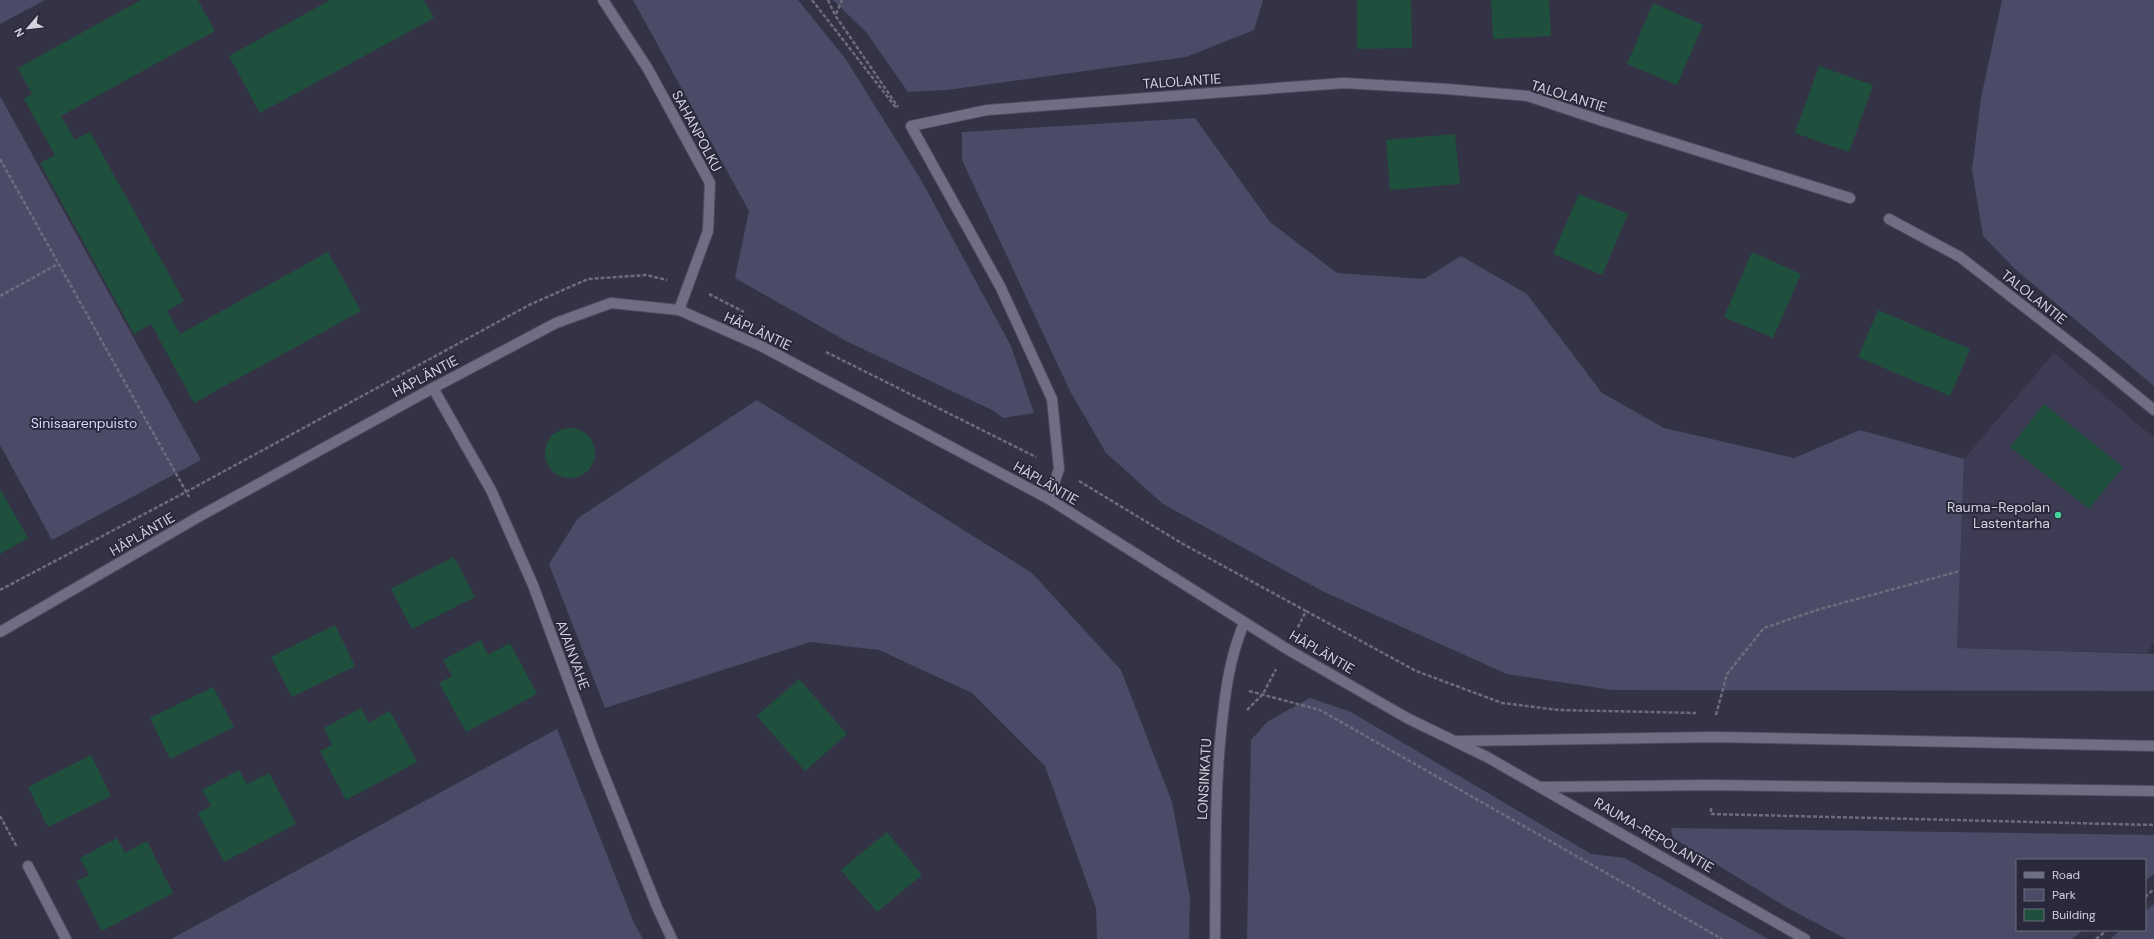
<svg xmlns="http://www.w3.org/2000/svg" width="2154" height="939" font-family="'DM Sans',sans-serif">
<rect width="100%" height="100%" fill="#343346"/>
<!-- built -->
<polygon fill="#3e3c55" points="2054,353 2154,438 2154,641 2147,653 1957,648 1964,459"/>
<!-- green -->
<g fill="#4b4a67">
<polygon points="0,0 45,0 0,24"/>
<polygon points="633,0 798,0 845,58 920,178 1011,346 1034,413 1003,418 994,411 846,341 735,278 749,211"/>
<polygon points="833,0 1263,0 1254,30 1186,57 947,90 908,92 866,32"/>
<polygon points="2002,0 2154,0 2154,386 2015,269 1983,236 1972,170 1981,98"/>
<polygon points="0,96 201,460 52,540 0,445"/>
<polygon points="1195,118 1270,222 1337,273 1424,279 1461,256 1527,294 1602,393 1664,428 1794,458 1860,430 1964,459 1957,648 2154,654 2154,691 1612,690 1507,674 1324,592 1163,504 1106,453 1070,391 962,160 962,132"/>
<polygon points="757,400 1032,573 1121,670 1172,802 1190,897 1189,939 1097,939 1096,908 1045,766 972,693 879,650 810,642 605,708 549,564 578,518"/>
<polygon points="1310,698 1351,712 1591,854 1625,858 1768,939 1247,939 1251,740 1267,722"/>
<polygon points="557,729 634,923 643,939 171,939"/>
<polygon points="1671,828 2154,835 2154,874 2145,881 2145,860 2017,860 2017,930 2083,930 2072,939 1846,939 1786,907 1673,838"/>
<polygon points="2154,904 2154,939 2110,939 2121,930 2145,930 2145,911"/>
</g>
<!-- building -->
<g fill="#1f503d">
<polygon points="141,0 198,0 215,31 61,116 75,140 90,132 184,301 167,311 180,334 328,252 361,311 194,403 151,324 134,334 40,163 55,155 24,99 32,94 18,68"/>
<polygon points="330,0 424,0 434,18 260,113 229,56"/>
<polygon points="1357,0 1411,0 1412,48 1357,49"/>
<polygon points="1491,0 1549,0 1551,36 1493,39"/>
<polygon points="1653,3 1703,25 1677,85 1627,64"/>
<polygon points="1819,66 1873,85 1849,152 1795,133"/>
<polygon points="1455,134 1460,184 1390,190 1386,140"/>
<polygon points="1579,194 1628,214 1602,275 1553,254"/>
<polygon points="1752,252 1801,274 1773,338 1724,317"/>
<polygon points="1878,310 1970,349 1950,396 1858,357"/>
<polygon points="2044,404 2123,467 2089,509 2010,447"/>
<circle cx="570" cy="453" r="25"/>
<polygon points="0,489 28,538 0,554"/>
<polygon points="454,557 475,597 412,629 391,589"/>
<polygon points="335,625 355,666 292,697 271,657"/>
<polygon points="481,640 488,655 510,643 537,694 466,732 439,683 452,676 443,660"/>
<polygon points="799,679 847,734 805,771 757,716"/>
<polygon points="213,687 234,727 170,759 150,718"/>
<polygon points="361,708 369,723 390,711 417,762 346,800 320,751 332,745 324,728"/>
<polygon points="91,755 111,796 48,827 28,787"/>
<polygon points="239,770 247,784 269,773 296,824 224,862 198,813 211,806 202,790"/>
<polygon points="887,832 922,875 877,912 841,870"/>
<polygon points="117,838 125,853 147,841 173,893 102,931 76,881 89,875 80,858"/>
</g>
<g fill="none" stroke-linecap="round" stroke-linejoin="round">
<!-- minor casing -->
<g stroke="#4f4e5d" stroke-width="12">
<g id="minor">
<polyline points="603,0 648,69 710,183 708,231 679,310"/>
<polyline points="1889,219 1960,257 2094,361 2154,410"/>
<polyline points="433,388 491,490 533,585 594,750 657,907 672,939"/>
<polyline points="1049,499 1059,469 1052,399 1000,286 911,126 987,110 1344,83 1447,89 1528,96 1603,121 1850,198"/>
<polyline points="1455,741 1715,737 2154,746"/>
<polyline points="1541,787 1712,785 2154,791"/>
<polyline points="28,866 66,939"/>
<path d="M1215,939C1216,870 1214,801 1221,732C1225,694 1229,659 1244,623"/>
</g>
</g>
<!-- tertiary casing -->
<g stroke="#4f4e5d" stroke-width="12">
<polyline id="tertiary" points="0,632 200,516 433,388 556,323 611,303 679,310 761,346 1049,499 1287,649 1407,718 1487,757 1805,939"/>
</g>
<!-- path -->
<g stroke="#6d6c7c" stroke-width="2.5" stroke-dasharray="4 2" stroke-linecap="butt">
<polyline points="812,0 897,109"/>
<polyline points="828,0 835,15 898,107"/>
<polyline points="836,14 842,0"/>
<polyline points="0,159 189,497"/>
<polyline points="709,294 744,312"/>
<polyline points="0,296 58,264"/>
<polyline points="826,352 1036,457"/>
<polyline points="1079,481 1183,544 1306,611 1297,629"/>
<polyline points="0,590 186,492 529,305 588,279 646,275 667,280"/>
<polyline points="1306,611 1416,671 1502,703 1559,710 1696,713"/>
<polyline points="1249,691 1320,710 1722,939"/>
<polyline points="1247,710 1263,694 1276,669"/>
<polyline points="1716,715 1727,674 1764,628 1820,609 1960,571"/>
<polyline points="1711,808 1711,814 2154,825"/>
<polyline points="0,816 17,847"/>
<polyline points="2145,897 2154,889"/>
<polyline points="2096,939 2107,930"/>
</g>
<!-- minor -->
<use href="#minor" stroke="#6f6e84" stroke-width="10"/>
<!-- tertiary -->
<use href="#tertiary" stroke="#6f6e84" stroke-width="10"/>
</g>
<!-- markers -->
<circle fill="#43d4a0" stroke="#2a293b" stroke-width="1.5" cx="2058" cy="515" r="4"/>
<g text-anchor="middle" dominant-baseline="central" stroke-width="4" stroke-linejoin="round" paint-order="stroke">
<!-- street labels -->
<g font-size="14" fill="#d2d2dd" stroke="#2a293b">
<text transform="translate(1182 81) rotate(-4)">TALOLANTIE</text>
<text transform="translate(1569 96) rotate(17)">TALOLANTIE</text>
<text transform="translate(697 131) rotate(62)">SAHANPOLKU</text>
<text transform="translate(2034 297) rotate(38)">TALOLANTIE</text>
<text transform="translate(758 331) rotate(25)">HÄPLÄNTIE</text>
<text transform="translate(425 376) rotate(-28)">HÄPLÄNTIE</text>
<text transform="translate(1046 483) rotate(30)">HÄPLÄNTIE</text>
<text transform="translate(142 534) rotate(-30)">HÄPLÄNTIE</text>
<text transform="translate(1322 652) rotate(30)">HÄPLÄNTIE</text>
<text transform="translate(573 655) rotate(70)">AVAINVAHE</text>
<text transform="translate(1204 779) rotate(-87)">LONSINKATU</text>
<text transform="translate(1654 835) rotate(30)">RAUMA-REPOLANTIE</text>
</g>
<!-- park labels -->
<g font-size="14" fill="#d6d5fe" stroke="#2a293b">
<text x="84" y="423">Sinisaarenpuisto</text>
</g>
<!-- poi labels -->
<g font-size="14" fill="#d2d2dd" stroke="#2a293b" text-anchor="end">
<text x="2050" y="507">Rauma-Repolan<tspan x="2050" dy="16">Lastentarha</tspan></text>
</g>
</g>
<!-- legend -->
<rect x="2016" y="859" width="130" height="72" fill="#2a293b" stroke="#6d6d7c"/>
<rect x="2024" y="872" width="20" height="6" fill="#6f6e84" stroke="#6d6d7c"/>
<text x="2052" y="879" font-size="12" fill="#d2d2dd">Road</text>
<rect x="2024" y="889" width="20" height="12" fill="#4b4a67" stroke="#6d6d7c"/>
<text x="2052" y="899" font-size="12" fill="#d2d2dd">Park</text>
<rect x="2024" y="909" width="20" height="12" fill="#1f503d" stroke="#6d6d7c"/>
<text x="2052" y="919" font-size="12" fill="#d2d2dd">Building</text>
<!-- north arrow -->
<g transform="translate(28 28) rotate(242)" stroke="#2a293b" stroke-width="3" paint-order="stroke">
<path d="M0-3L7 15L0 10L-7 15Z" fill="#d2d2dd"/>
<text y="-6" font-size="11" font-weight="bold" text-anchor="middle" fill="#d2d2dd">N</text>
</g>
</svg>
